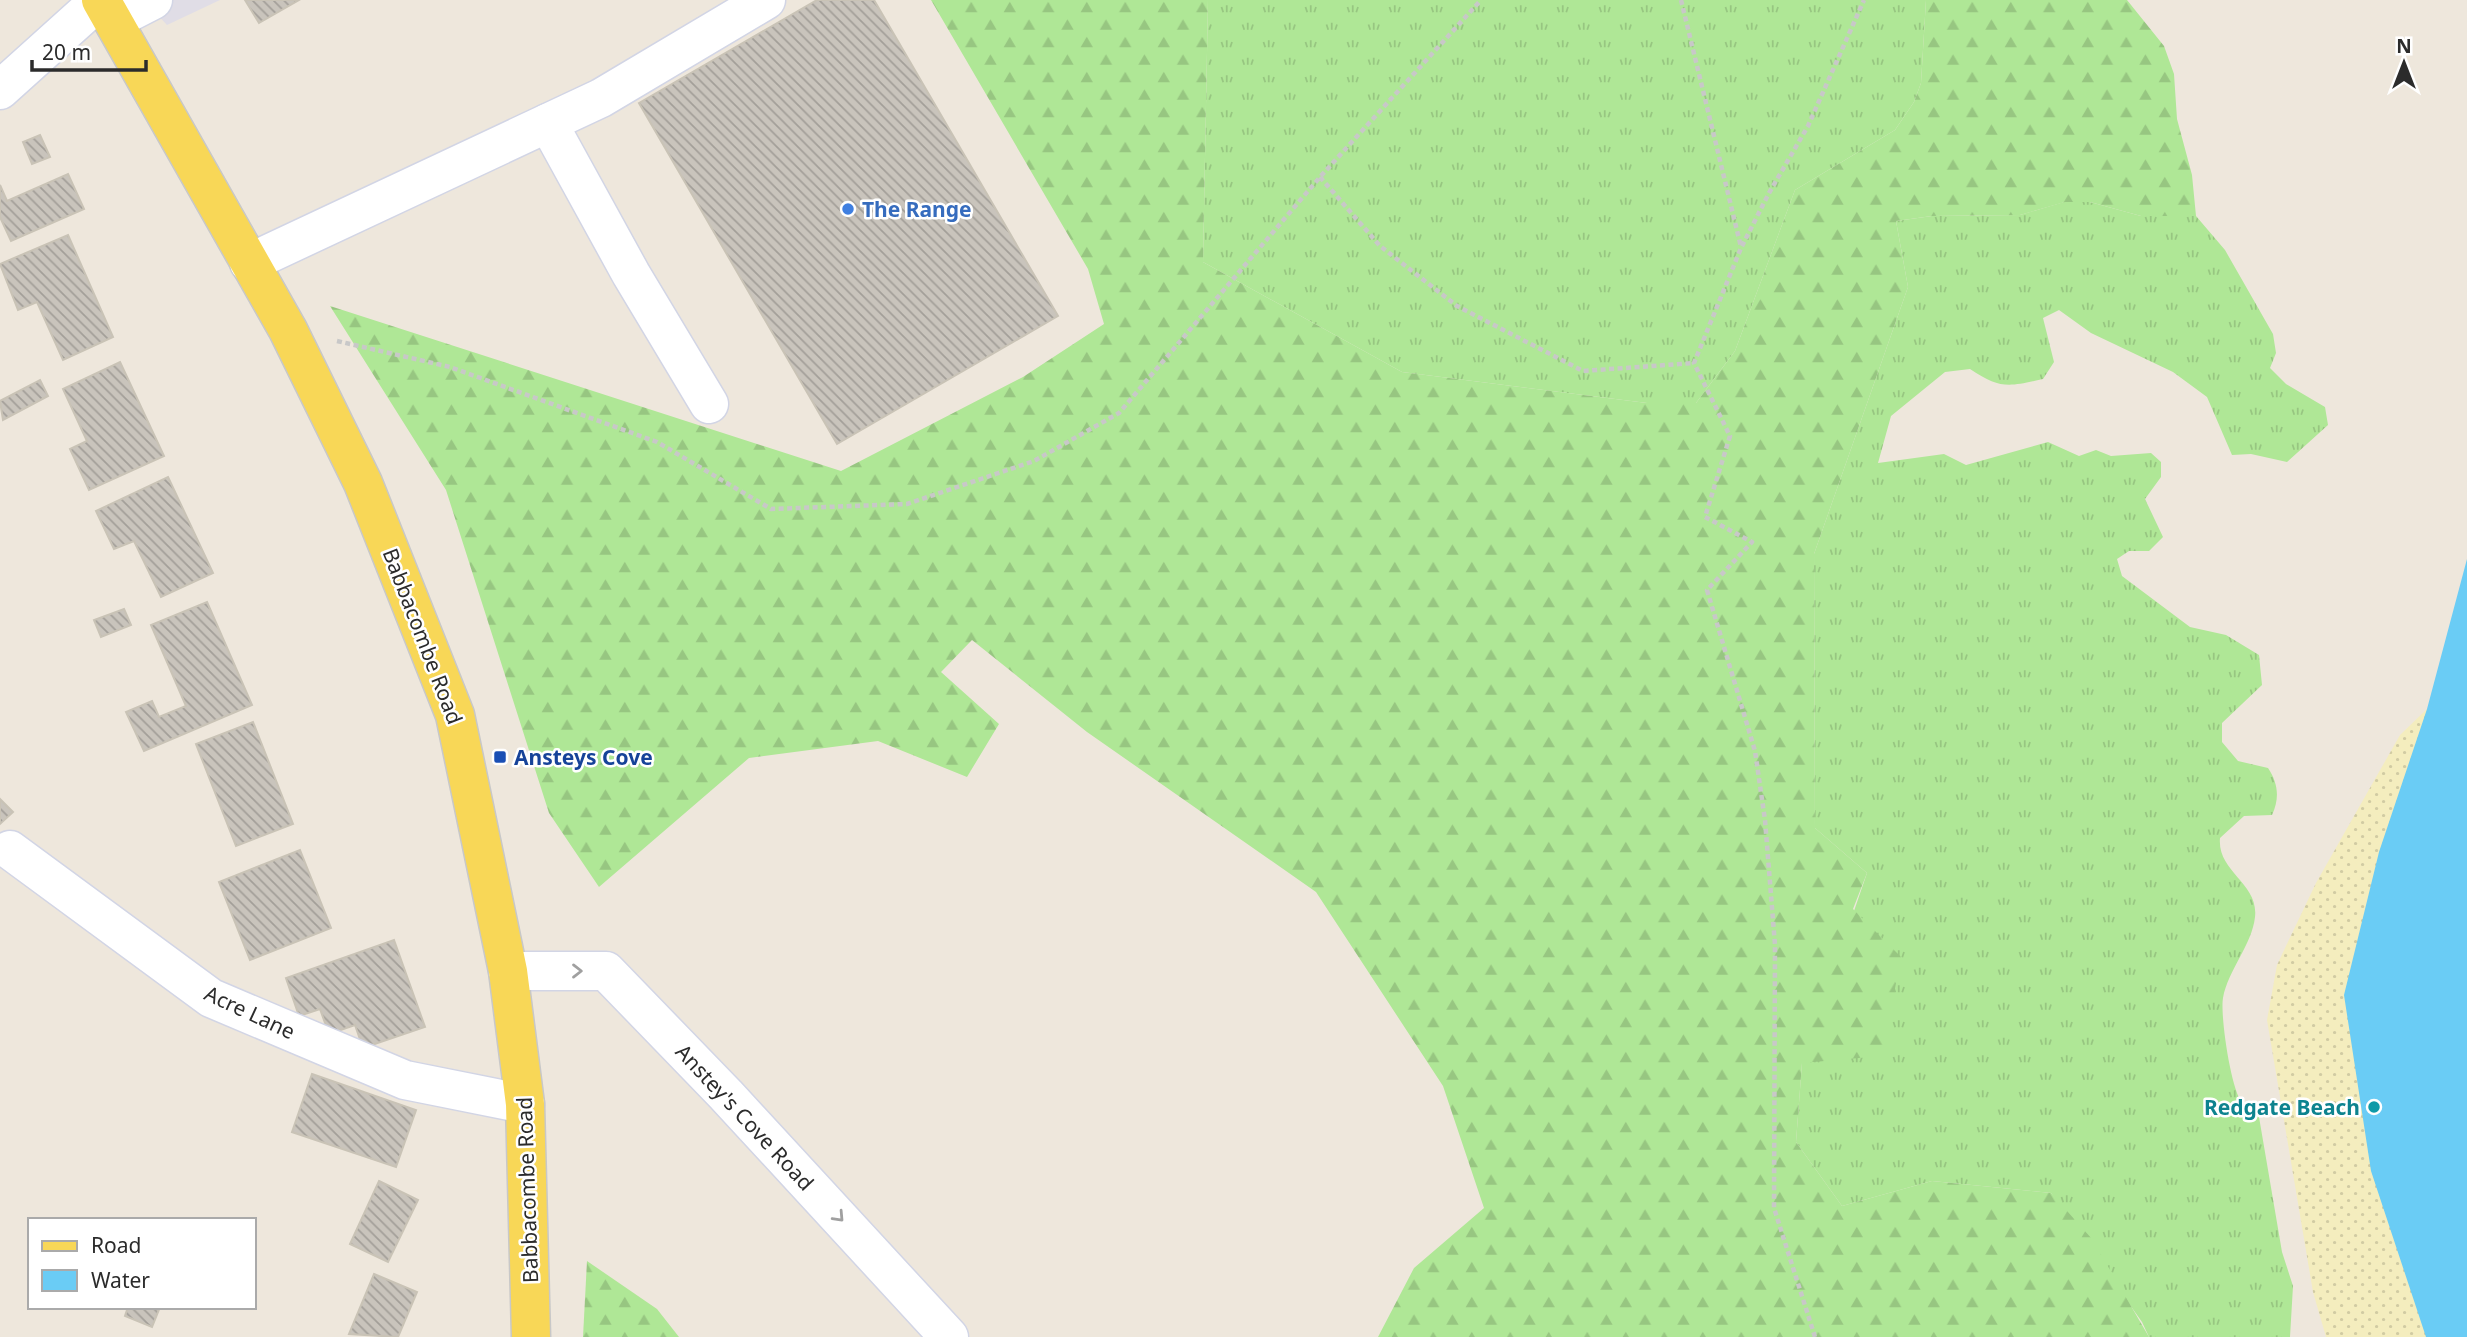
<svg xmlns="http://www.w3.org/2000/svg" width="2467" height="1337" font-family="'Noto Sans',sans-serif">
<defs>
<pattern id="grass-tufts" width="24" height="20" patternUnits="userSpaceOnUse" patternTransform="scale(1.75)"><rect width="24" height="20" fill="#afe796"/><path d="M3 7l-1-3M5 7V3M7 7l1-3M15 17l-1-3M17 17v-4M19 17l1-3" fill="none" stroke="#97c681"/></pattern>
<pattern id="forest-firs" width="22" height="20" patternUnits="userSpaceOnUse" patternTransform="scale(1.75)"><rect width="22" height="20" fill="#afe796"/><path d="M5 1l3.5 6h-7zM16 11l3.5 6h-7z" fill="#97c681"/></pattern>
<pattern id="sand-dots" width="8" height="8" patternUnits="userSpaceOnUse" patternTransform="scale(1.75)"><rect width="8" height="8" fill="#f4edbe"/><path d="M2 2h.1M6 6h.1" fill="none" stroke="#d1cba3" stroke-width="1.8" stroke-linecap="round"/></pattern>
<pattern id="building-back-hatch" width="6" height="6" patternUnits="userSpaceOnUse" patternTransform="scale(1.75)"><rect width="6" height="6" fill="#c9c4bc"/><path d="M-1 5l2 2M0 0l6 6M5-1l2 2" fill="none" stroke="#a39f99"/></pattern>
</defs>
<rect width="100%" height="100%" fill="#eee7dc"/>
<!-- industrial -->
<polygon fill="#e0dde6" points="144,0 220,0 167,25"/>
<!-- grass -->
<g fill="url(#grass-tufts)">
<polygon points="1208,0 1926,0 1921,83 1914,102 1895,130 1795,190 1735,351 1696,403 1647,403 1402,372 1203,262"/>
<path d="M2064,202H2090L2141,216H2196L2225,250L2273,334L2276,353L2270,368L2286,384L2325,407L2328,425L2287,462L2251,454L2232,455L2207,397L2173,372L2091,333L2059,310L2043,318L2054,362L2043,379C2008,387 2000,389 1970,369L1945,372L1891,416L1878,463L1944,454L1966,465L2048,442L2079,456L2096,450L2111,456L2151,453L2161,462V477L2145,499L2163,537L2149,551H2129L2117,559L2122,576L2190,627L2226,635L2259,655L2262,685L2222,723V742L2238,761L2268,768C2278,783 2280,798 2272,815L2244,816L2220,838C2217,872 2259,883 2255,917C2252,945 2228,970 2223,998C2220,1016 2231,1089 2242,1103C2246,1108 2254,1113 2259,1117L2282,1252L2293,1286L2290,1337H2149L2142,1322L2051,1193L1932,1181L1842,1206L1796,1142L1802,1063L1867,873L1815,828L1814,554L1908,287L1896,221L1932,216L2020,215Z"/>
</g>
<!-- forest -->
<g fill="url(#forest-firs)">
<polygon points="931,0 1208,0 1203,262 1402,372 1647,403 1696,403 1735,351 1795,190 1895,130 1914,102 1921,83 1926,0 2127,0 2164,46 2174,74 2177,119 2192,175 2196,216 2141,216 2090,202 2065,202 2020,215 1932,216 1896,221 1908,287 1814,554 1815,828 1867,873 1853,909 1901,957 1882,1056 1802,1063 1796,1142 1842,1206 1932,1181 2051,1193 2092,1239 2149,1337 1378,1337 1414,1268 1484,1208 1443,1086 1316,892 1087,732 972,640 941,672 999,724 967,777 878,741 749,758 599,887 549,813 446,490 330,306 841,471 1023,377 1104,324 1088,269"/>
<polygon points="587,1261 657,1309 679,1337 583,1337"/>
</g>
<!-- sand -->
<polygon fill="url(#sand-dots)" points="2427,709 2467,1337 2326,1337 2313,1292 2267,1020 2277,965 2316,883 2400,735"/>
<!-- water -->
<polygon fill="#6accf5" points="2467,559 2467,1337 2426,1337 2371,1171 2344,995 2379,852 2427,709"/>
<!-- building -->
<g fill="url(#building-back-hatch)" stroke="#c9c3b6" stroke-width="2">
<polygon points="245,0 299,0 259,23"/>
<polygon points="817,0 874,0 1058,316 837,444 639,103"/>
<polygon points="40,135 50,157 32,164 23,142"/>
<polygon points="68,174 84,209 11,241 0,217 0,185 7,201"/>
<polygon points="68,235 113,337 63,360 37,302 18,310 0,264"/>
<polygon points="120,362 164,456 89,490 70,449 87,441 63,389"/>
<polygon points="40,380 48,396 3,420 0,401"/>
<polygon points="168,477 213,573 161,597 134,541 114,549 96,511"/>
<polygon points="207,602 252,705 144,751 126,712 152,701 159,717 186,706 151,625"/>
<polygon points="124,609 131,625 101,637 94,620"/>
<polygon points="253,722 293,824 236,846 196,744"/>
<polygon points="0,799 13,812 0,824"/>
<polygon points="300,850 331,928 250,960 219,882"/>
<polygon points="394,940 425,1027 363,1048 355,1025 329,1034 320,1009 299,1016 286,978"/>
<polygon points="312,1074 416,1110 396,1167 292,1132"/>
<polygon points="379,1181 418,1200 388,1262 350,1244"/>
<polygon points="374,1274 417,1292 398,1337 349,1334"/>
<polygon points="128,1307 160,1307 152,1327 125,1316"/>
</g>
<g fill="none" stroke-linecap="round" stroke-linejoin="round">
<!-- minor casing -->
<g stroke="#d2d5e5" stroke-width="41">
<g id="minor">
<polyline points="114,20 153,0"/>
<polyline points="0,90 100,0"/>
<polyline points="548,123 631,274 709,404"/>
<polyline points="249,263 601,98 766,0"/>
<polyline points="10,850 211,998 405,1080 525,1104"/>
<polyline points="508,971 606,971 726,1095 949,1337"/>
</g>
</g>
<!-- major casing -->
<g stroke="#c8c8c8" stroke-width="41">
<polyline id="major" points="101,0 288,330 363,483 455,715 508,971 525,1104 531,1337"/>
</g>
<!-- path -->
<g stroke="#c8c8c8" stroke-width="4.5" stroke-dasharray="5 3.5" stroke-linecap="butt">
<polyline points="1681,0 1741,247"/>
<polyline points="1320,177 1380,246 1457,306 1583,371 1694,363"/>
<polyline points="337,341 450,367 657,442 771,509 907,504 1034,461 1119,413 1320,177 1481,0"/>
<polyline points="1815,1337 1774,1208 1775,945 1765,820 1755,751 1707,590 1752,542 1705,517 1730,436 1694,363 1741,248 1769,193 1808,126 1864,0"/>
</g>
<!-- minor -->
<use href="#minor" stroke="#fff" stroke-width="38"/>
<!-- major -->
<use href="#major" stroke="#f8d757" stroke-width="38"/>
</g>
<!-- one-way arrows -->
<defs><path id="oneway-chevron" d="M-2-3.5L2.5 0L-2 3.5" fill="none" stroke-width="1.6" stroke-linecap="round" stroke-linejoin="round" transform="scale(1.75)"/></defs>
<g stroke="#a0a0a0">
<use href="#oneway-chevron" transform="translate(577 971)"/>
<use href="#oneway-chevron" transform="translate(839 1217) rotate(47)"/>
</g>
<!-- markers -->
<circle fill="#3f7fe0" stroke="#fff" stroke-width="2.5" cx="848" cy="209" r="7"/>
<rect fill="#1a4fb4" stroke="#fff" stroke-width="2.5" x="493" y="750" width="14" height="14" rx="3.5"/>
<circle fill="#0f9aa8" stroke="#fff" stroke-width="2.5" cx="2374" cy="1107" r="7"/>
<g text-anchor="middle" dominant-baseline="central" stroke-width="5" stroke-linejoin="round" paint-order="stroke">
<!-- shop labels -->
<g font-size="21" font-weight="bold" fill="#366cbe" stroke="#fff" text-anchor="start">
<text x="862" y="209">The Range</text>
</g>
<!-- street labels -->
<g font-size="21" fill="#2b2b2b" stroke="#fff">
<text transform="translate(423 636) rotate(69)">Babbacombe Road</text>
<text transform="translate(250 1012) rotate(25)">Acre Lane</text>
<text transform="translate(745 1117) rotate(47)">Anstey's Cove Road</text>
<text transform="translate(527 1190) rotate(-92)">Babbacombe Road</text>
</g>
<!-- transit labels -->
<g font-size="21" font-weight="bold" fill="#164399" stroke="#fff" text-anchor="start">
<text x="514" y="757">Ansteys Cove</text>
</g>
<!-- culture labels -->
<g font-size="21" font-weight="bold" fill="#0d838f" stroke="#fff" text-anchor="end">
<text x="2360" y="1107">Redgate Beach</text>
</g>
</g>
<!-- legend -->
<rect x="28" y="1218" width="228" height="91" fill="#ffffff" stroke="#aaaaaa" stroke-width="2"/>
<rect x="42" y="1241" width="35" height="10" fill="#f8d757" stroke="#aaaaaa" stroke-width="2"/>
<text x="91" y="1253" font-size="21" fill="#2b2b2b">Road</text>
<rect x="42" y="1270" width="35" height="21" fill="#6accf5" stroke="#aaaaaa" stroke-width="2"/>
<text x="91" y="1288" font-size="21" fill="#2b2b2b">Water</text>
<!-- north arrow -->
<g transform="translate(2404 63)" stroke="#ffffff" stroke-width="5" paint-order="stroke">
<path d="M0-5L12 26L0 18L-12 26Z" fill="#2b2b2b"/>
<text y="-10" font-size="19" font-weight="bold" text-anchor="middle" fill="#2b2b2b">N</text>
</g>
<!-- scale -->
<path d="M32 60v10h114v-10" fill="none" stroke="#2b2b2b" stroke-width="3.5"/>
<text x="42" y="60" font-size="21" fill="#2b2b2b" stroke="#ffffff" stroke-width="5" paint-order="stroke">20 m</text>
</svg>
